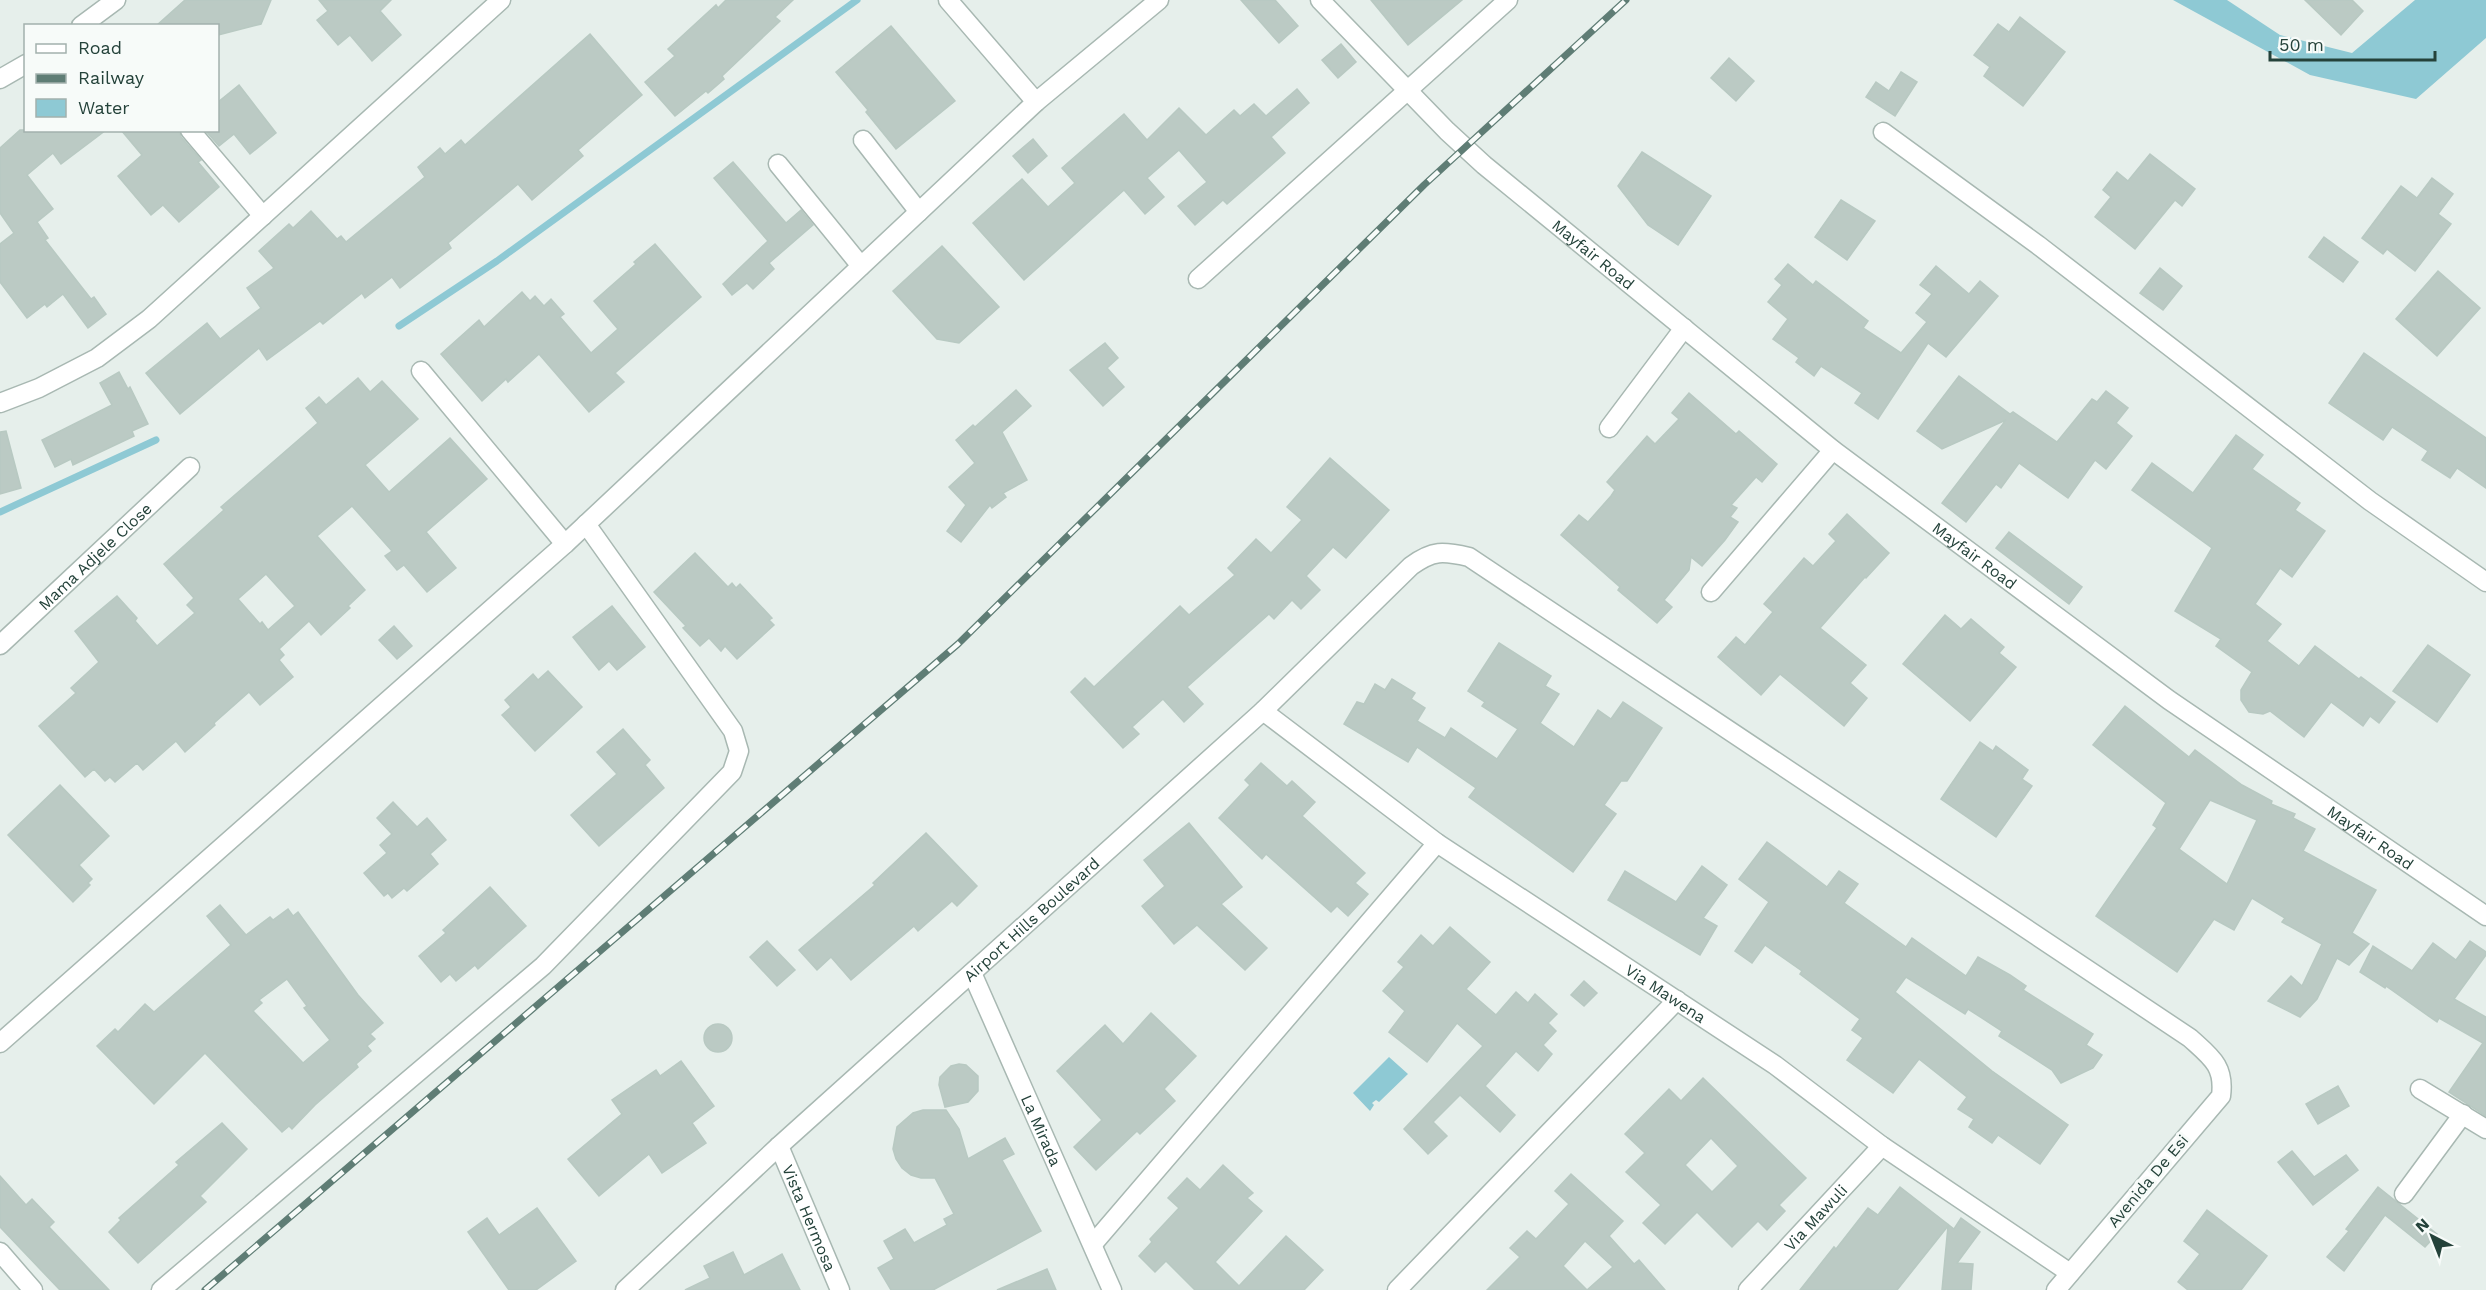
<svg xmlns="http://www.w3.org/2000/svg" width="2486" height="1290" font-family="'Work Sans',sans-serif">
<rect width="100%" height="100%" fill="#e6efeb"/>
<!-- water -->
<g fill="#8ec9d4">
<polygon points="2173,0 2227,0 2280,35 2352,53 2415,0 2486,0 2486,38 2416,99 2310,75"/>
<polygon points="1389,1057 1408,1074 1379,1102 1376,1100 1372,1103 1374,1105 1370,1111 1353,1093"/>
</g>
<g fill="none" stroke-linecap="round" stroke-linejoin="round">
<!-- stream -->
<g stroke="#8ec9d4" stroke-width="7">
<polyline points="399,326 497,261 857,0"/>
<polyline points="0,512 156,440"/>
</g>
</g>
<!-- building -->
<g fill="#bbcac4" stroke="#b8c9c2" stroke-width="1.5" fill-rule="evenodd">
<polygon points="185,0 271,0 261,24 218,35 218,26 156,26"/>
<polygon points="319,0 391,0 380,11 401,35 372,61 350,35 338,45 317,20 328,11"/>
<polygon points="726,0 793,0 775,17 780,21 722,76 724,79 708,93 706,91 675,116 645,82 675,56 668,49 716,5 718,8"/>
<polygon points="1241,0 1275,0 1298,26 1279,43"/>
<polygon points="1371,0 1462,0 1408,45"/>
<polygon points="2305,0 2352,0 2363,11 2341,35"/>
<polygon points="2020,17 2065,52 2023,106 1984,76 1990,67 1974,55 1998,24 2009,32"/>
<polygon points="891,26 955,101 896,149 866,112 868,110 836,72"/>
<polygon points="590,34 642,95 578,150 583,156 532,200 518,184 448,243 451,248 400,288 392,277 365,298 362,293 323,324 320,321 267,360 259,348 180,414 146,373 207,323 220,339 261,308 247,288 274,268 259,251 289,224 293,228 311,211 337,239 341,236 346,242 425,177 418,167 440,148 445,154 461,140 465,145"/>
<polygon points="1341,44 1356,62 1338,78 1322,60"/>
<polygon points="1729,58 1754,81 1736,101 1711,78"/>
<polygon points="1901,72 1917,82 1895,116 1866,97 1876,82 1889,91"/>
<polygon points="239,85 276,133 250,154 234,134 219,146 205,130 218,130 218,102"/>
<polygon points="1297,89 1309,103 1271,137 1285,153 1227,204 1223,200 1195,225 1178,206 1207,182 1179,150 1147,178 1164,197 1145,214 1124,190 1024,280 973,223 1022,179 1048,207 1075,183 1062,168 1124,114 1147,140 1179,108 1206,135 1234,110 1240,116 1254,104 1266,116"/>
<polygon points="20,130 106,130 61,164 53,153 27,175 53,209 37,222 48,238 45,240 91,299 94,297 106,314 88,328 63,294 47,307 45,304 27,318 0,282 0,244 14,233 0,213 0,148"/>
<polygon points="121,130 179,130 181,137 201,160 198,162 219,187 179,222 163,205 151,215 118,176 142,155"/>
<polygon points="1033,139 1047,156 1028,173 1013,156"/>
<polygon points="1642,152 1711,196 1678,245 1648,225 1618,186"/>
<polygon points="2150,154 2195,189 2182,206 2175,200 2135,249 2095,217 2111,197 2103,190 2117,172 2128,181"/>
<polygon points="733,162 786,223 801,210 813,225 769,263 774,269 753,289 747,283 732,295 723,284 768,241 714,178"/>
<polygon points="2432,178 2453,194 2438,214 2451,224 2415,271 2387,249 2383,254 2362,238 2401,186 2417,198"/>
<polygon points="1841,200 1875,221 1847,260 1815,237"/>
<polygon points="2324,237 2358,262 2343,282 2309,257"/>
<polygon points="655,244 701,297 615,373 624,382 589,412 539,354 508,382 506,379 482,401 441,354 479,320 484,327 522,292 530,301 535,296 544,306 551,299 564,314 560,317 591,353 618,329 594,301 636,264 634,262"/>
<polygon points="942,246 999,307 959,343 937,339 893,291"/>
<polygon points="1788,264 1813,285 1816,281 1868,321 1863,328 1901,353 1927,322 1916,313 1932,294 1920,285 1936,266 1969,294 1980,281 1998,296 1946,357 1928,343 1878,419 1855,403 1862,393 1821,366 1814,376 1796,362 1799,358 1773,339 1788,319 1768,302 1782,285 1775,279"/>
<polygon points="2160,268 2182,286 2163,310 2140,293"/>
<polygon points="2438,271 2480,308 2437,356 2396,319"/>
<polygon points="1105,343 1118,358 1107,368 1124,387 1103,406 1070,370"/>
<polygon points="2364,353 2486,438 2486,488 2457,468 2450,478 2422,460 2428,451 2392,427 2383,440 2329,403"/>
<polygon points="119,372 128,389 130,387 148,424 132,431 134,436 73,465 71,459 55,467 42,440 112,405 100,383"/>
<polygon points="1959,376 2010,414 2013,412 2057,442 2092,399 2097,402 2106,391 2128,408 2116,423 2132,436 2106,469 2095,460 2068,498 2019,463 2001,488 1996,484 1966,522 1942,503 2006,420 1942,449 1917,431"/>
<path d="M358,378L370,392L382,381L418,419L365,465L389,492L450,438L487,479L426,532L456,568L427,592L404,565L397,570L385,556L392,551L352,506L317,536L365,590L348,606L350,608L321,635L309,621L279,649L284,655L279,660L293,677L260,705L249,692L214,723L215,725L185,752L176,741L143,770L137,763L115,782L110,777L105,781L94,769L85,777L39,726L76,693L71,688L99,662L75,631L117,596L137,618L135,621L157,646L195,613L187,605L194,598L164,564L224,510L221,507L318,423L306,408L319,397L326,405ZM266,574L295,606L268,630L262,622L260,624L238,599Z"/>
<polygon points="1016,390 1031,406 1002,432 1027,480 1003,493 1006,497 992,508 990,505 961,542 947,531 966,505 949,487 975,463 956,440 973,425 975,427"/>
<polygon points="1689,393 1736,434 1739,431 1777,464 1762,482 1756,477 1731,505 1737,508 1730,517 1738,522 1725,540 1702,566 1691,557 1689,570 1664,600 1672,607 1657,623 1618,590 1620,587 1561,535 1579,515 1588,522 1611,496 1615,490 1607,482 1647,436 1655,444 1679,419 1672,413"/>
<polygon points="6,431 21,488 0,494 0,432"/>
<polygon points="2236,435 2263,455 2252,469 2300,503 2295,510 2325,531 2292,577 2280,568 2255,604 2281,624 2267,641 2299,666 2315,646 2359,679 2361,677 2395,702 2379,723 2370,716 2363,726 2331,702 2304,737 2270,711 2263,714 2249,712 2241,700 2241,690 2252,672 2216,646 2221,639 2175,611 2212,548 2132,490 2152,463 2193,493"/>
<polygon points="1330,458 1389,510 1346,558 1333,547 1306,576 1320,590 1301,609 1292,600 1274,619 1269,614 1187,687 1203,704 1184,722 1163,699 1132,727 1139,734 1123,748 1071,692 1085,678 1094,687 1180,606 1189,615 1235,575 1228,568 1256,539 1271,553 1302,520 1287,507"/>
<polygon points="1847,514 1889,553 1866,578 1865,577 1820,628 1866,665 1850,683 1867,698 1844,726 1780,674 1761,695 1718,657 1736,637 1745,645 1773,612 1764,604 1804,558 1813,566 1836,541 1829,534"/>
<polygon points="2009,532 2082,587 2069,604 1996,548"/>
<polygon points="695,553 728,587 732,583 736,588 740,584 772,618 769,620 774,625 737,659 725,646 721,651 709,638 700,646 683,628 686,626 654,592"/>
<polygon points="612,606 645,647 617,670 609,661 599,670 573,637"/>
<polygon points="1945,615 1961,629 1971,619 2004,647 1999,653 2016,667 1970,721 1903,664"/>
<polygon points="394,626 412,646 397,659 379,640"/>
<polygon points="1499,643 1551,676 1545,686 1559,694 1540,723 1574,747 1598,710 1611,719 1623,702 1662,728 1627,781 1621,781 1604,805 1616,814 1573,872 1469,797 1476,788 1417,747 1408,762 1344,724 1357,702 1364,704 1375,684 1385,690 1392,679 1415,693 1411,699 1425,708 1417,721 1445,738 1451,728 1497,759 1518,729 1482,706 1485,702 1468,691"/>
<polygon points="2428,645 2470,675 2437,722 2393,691"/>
<polygon points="548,671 582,707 535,751 502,715 511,707 505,700 533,674 538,680"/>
<path d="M2125,706L2189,757L2195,750L2242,785L2272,801L2271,804L2295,814L2293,818L2315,829L2303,851L2376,890L2352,933L2369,944L2349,965L2337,958L2317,999L2300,1017L2268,1001L2291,976L2302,986L2322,944L2282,922L2285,918L2252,898L2234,930L2214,919L2177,972L2096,916L2157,828L2153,825L2166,803L2093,745ZM2210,800L2257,820L2227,884L2179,849Z"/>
<polygon points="623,729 650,760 645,765 664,788 599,846 571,815 617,774 597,752"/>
<polygon points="1980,742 1993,751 1996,746 2028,770 2022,779 2032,786 1996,837 1941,799"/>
<polygon points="1261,763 1287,786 1292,781 1315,802 1302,816 1365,873 1355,883 1368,894 1348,916 1337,906 1331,912 1266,854 1262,859 1219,818 1250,785 1245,780"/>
<polygon points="60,785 109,836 79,865 92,879 88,883 90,885 73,902 8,835"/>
<polygon points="393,802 417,827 427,818 446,840 430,854 438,864 407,891 404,888 392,898 388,893 384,896 364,873 387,853 380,845 392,834 377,818"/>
<polygon points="1189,823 1242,887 1221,904 1267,948 1245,970 1197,925 1174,944 1142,906 1165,886 1144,860"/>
<polygon points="926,833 977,886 957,906 952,901 918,931 914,926 851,980 831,957 817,970 799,950 875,885 873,883"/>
<polygon points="1767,842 1827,887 1839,871 1858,884 1844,903 1906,947 1912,938 1966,976 1978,957 2010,975 2026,986 2023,990 2093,1034 2086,1045 2102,1055 2093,1068 2061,1083 2052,1070 1999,1036 2002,1031 1968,1009 1965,1014 1906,977 1895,992 1992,1071 2068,1125 2040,1164 1998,1135 1992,1143 1969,1127 1974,1119 1958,1109 1967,1097 1919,1059 1893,1093 1847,1060 1863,1038 1852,1030 1860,1019 1800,974 1802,971 1765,945 1752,963 1735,951 1769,902 1739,879"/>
<polygon points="1702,866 1727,885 1703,918 1717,926 1700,955 1608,900 1625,871 1676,902"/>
<polygon points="490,887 526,926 478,969 475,965 456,981 450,974 441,982 419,956 446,933 443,930"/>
<path d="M220,905L246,935L270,917L273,920L288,909L293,916L298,912L358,995L383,1023L370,1034L375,1039L367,1046L371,1051L356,1064L358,1067L315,1105L292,1129L289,1126L282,1132L205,1053L154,1104L97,1046L115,1029L118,1032L145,1004L154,1012L231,945L207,916ZM287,979L307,1006L304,1008L330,1040L303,1063L253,1011L262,1003L259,1000Z"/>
<polygon points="1450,927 1490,962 1466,989 1496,1015 1516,992 1528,1003 1535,994 1557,1014 1548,1023 1556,1031 1543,1045 1552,1054 1538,1071 1516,1051 1485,1086 1515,1115 1500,1132 1460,1095 1433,1122 1447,1136 1428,1154 1404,1129 1483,1046 1457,1023 1427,1062 1389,1032 1405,1011 1383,991 1404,967 1398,962 1421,935 1433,946"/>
<polygon points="767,941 795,970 777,986 750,957"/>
<polygon points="2470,941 2486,952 2486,955 2454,999 2486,1017 2486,1116 2449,1092 2483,1043 2439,1018 2437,1022 2386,986 2385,988 2360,972 2373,946 2412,971 2433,943 2456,960"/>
<polygon points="1584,981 1597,993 1584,1006 1571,995"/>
<polygon points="1151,1013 1196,1056 1164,1089 1175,1101 1140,1134 1137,1131 1096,1170 1074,1147 1102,1120 1057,1071 1105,1025 1123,1044"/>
<circle cx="718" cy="1038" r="14"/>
<polygon points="681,1061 714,1106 692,1123 706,1143 662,1173 649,1154 599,1196 568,1159 622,1114 612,1100 656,1070 660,1076"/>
<polygon points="959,1064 966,1065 978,1076 978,1091 968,1102 945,1107 939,1085 940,1077 951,1066"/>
<path d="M1703,1078L1806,1178L1779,1205L1785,1211L1767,1230L1758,1221L1732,1247L1697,1212L1665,1244L1643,1223L1661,1205L1626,1172L1645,1153L1625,1134L1669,1089L1681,1101ZM1711,1138L1738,1166L1712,1192L1685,1165Z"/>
<polygon points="2338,1086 2349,1106 2318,1124 2306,1104"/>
<polygon points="923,1110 946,1110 959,1129 968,1159 1005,1138 1014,1154 1002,1160 1041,1231 933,1290 891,1290 878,1268 894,1259 884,1241 905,1229 914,1243 947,1225 944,1219 954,1214 935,1178 921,1178 911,1175 902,1168 896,1159 893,1149 897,1127 913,1113"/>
<polygon points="222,1123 247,1149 200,1196 206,1202 138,1263 109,1232 121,1220 119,1218 179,1165 176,1162"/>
<polygon points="2292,1151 2314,1177 2346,1155 2358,1170 2313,1205 2278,1162"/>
<polygon points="1223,1165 1253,1193 1247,1198 1262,1211 1215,1262 1239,1286 1286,1236 1323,1270 1304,1290 1195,1290 1166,1261 1155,1272 1139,1256 1152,1242 1150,1239 1179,1208 1168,1198 1187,1178 1200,1190"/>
<path d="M1571,1174L1623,1221L1609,1236L1634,1264L1639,1260L1665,1290H1487L1520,1257L1510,1248L1527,1231L1536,1239L1569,1204L1555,1191ZM1585,1241L1613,1267L1587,1290L1563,1266Z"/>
<polygon points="0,1176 26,1205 32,1199 54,1222 49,1227 109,1290 60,1290 0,1227"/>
<polygon points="1900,1187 1954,1229 1961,1218 1980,1232 1957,1263 1973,1264 1971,1290 1942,1290 1948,1226 1897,1290 1800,1290 1834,1247 1836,1249 1868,1208 1878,1215"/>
<polygon points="2378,1187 2437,1234 2425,1247 2385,1215 2344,1271 2327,1257 2349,1231 2346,1229"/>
<polygon points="537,1208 576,1261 536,1290 509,1290 468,1232 487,1218 499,1235"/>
<polygon points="2207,1210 2267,1256 2241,1290 2188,1290 2178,1282 2200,1254 2184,1241"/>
<polygon points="733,1252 744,1275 782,1254 800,1290 685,1290 710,1278 704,1266"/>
<polygon points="1047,1269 1056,1290 997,1290"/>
</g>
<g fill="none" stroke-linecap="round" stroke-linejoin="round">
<!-- minor casing -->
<g stroke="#a8b8b2" stroke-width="21">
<g id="minor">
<polyline points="948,0 1036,102"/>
<path id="s1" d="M1320,0L1447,131L1484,165L1833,450L2169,700L2486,916"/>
<polyline points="81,26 116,0"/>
<polyline points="0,79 26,64"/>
<polyline points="190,130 263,216"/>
<polyline points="1883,132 2038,245 2370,501 2486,582"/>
<polyline points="863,140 919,212"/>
<polyline points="778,164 861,266"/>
<polyline points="1198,279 1508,0"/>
<polyline points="421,371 565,544"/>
<polyline points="0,403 39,388 97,358 149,319 501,0"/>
<polyline points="1609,428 1684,328"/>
<polyline points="1711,592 1833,450"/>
<path id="s2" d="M0,645L190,467"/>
<path id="s3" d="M1263,711L1437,843L1775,1065L1882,1146L2070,1273"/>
<path id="s4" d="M972,973L1112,1290"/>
<polyline points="0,1043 565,544 1036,102 1159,0"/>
<polyline points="2420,1089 2486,1129"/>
<path id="s5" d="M779,1146L840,1290"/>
<polyline points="2404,1194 2463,1114"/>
<polyline points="1093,1244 1437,843"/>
<polyline points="0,1252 33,1290"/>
<polyline points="161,1290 543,966 732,772 739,751 733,731 586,524"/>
<path id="s6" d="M625,1290L779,1146L1263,711L1411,566C1433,550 1443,551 1469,557L2190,1038C2211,1057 2225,1066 2221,1096L2056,1290"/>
<polyline points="1397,1290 1677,1000"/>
<path id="s7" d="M1748,1290L1882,1146"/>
</g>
</g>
<!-- minor -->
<use href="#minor" stroke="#fff" stroke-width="18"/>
<!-- rail casing -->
<g stroke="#5f7d75" stroke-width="7">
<polyline id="rail" points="205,1290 958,644 1424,185 1626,0"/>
</g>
<!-- rail -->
<use href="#rail" stroke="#f7fbf9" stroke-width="4.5" stroke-dasharray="14" stroke-linecap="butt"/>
</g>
<g text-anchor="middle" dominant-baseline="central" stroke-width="6" stroke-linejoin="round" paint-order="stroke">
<!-- street labels -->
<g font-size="16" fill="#24423a" stroke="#f7fbf9">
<text stroke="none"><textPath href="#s1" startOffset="374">Mayfair Road</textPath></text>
<text stroke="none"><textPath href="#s1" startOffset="860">Mayfair Road</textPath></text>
<text stroke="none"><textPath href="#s2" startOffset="130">Mama Adjele Close</textPath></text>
<text stroke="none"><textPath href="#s1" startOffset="1346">Mayfair Road</textPath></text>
<text stroke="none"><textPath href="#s6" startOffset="550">Airport Hills Boulevard</textPath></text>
<text stroke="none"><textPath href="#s3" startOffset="492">Via Mawena</textPath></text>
<text stroke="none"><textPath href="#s4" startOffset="172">La Mirada</textPath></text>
<text transform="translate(2148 1181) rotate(-50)">Avenida De Esi</text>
<text stroke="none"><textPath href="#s5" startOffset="78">Vista Hermosa</textPath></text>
<text stroke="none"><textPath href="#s7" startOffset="99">Via Mawuli</textPath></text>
</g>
</g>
<!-- legend -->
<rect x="24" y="24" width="195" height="108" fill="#f7fbf9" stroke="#a3b1ad" stroke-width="1.5"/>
<rect x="36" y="44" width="30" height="9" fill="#ffffff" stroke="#a3b1ad" stroke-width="1.5"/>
<text x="78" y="54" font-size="18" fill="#24423a">Road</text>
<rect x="36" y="74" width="30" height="9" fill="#5f7d75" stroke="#a3b1ad" stroke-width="1.5"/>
<text x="78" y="84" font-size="18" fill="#24423a">Railway</text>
<rect x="36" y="99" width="30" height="18" fill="#8ec9d4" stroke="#a3b1ad" stroke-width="1.5"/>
<text x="78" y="114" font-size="18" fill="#24423a">Water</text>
<!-- north arrow -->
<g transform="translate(2432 1236) rotate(318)" stroke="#f7fbf9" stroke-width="4.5" paint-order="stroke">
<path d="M0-4.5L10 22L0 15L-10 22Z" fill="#24423a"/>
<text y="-9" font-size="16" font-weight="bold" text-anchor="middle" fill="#24423a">N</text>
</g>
<!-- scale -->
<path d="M2270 51v9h165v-9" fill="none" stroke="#24423a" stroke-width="3"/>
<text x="2279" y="51" font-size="18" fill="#24423a" stroke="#f7fbf9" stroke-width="4.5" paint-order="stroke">50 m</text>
</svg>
